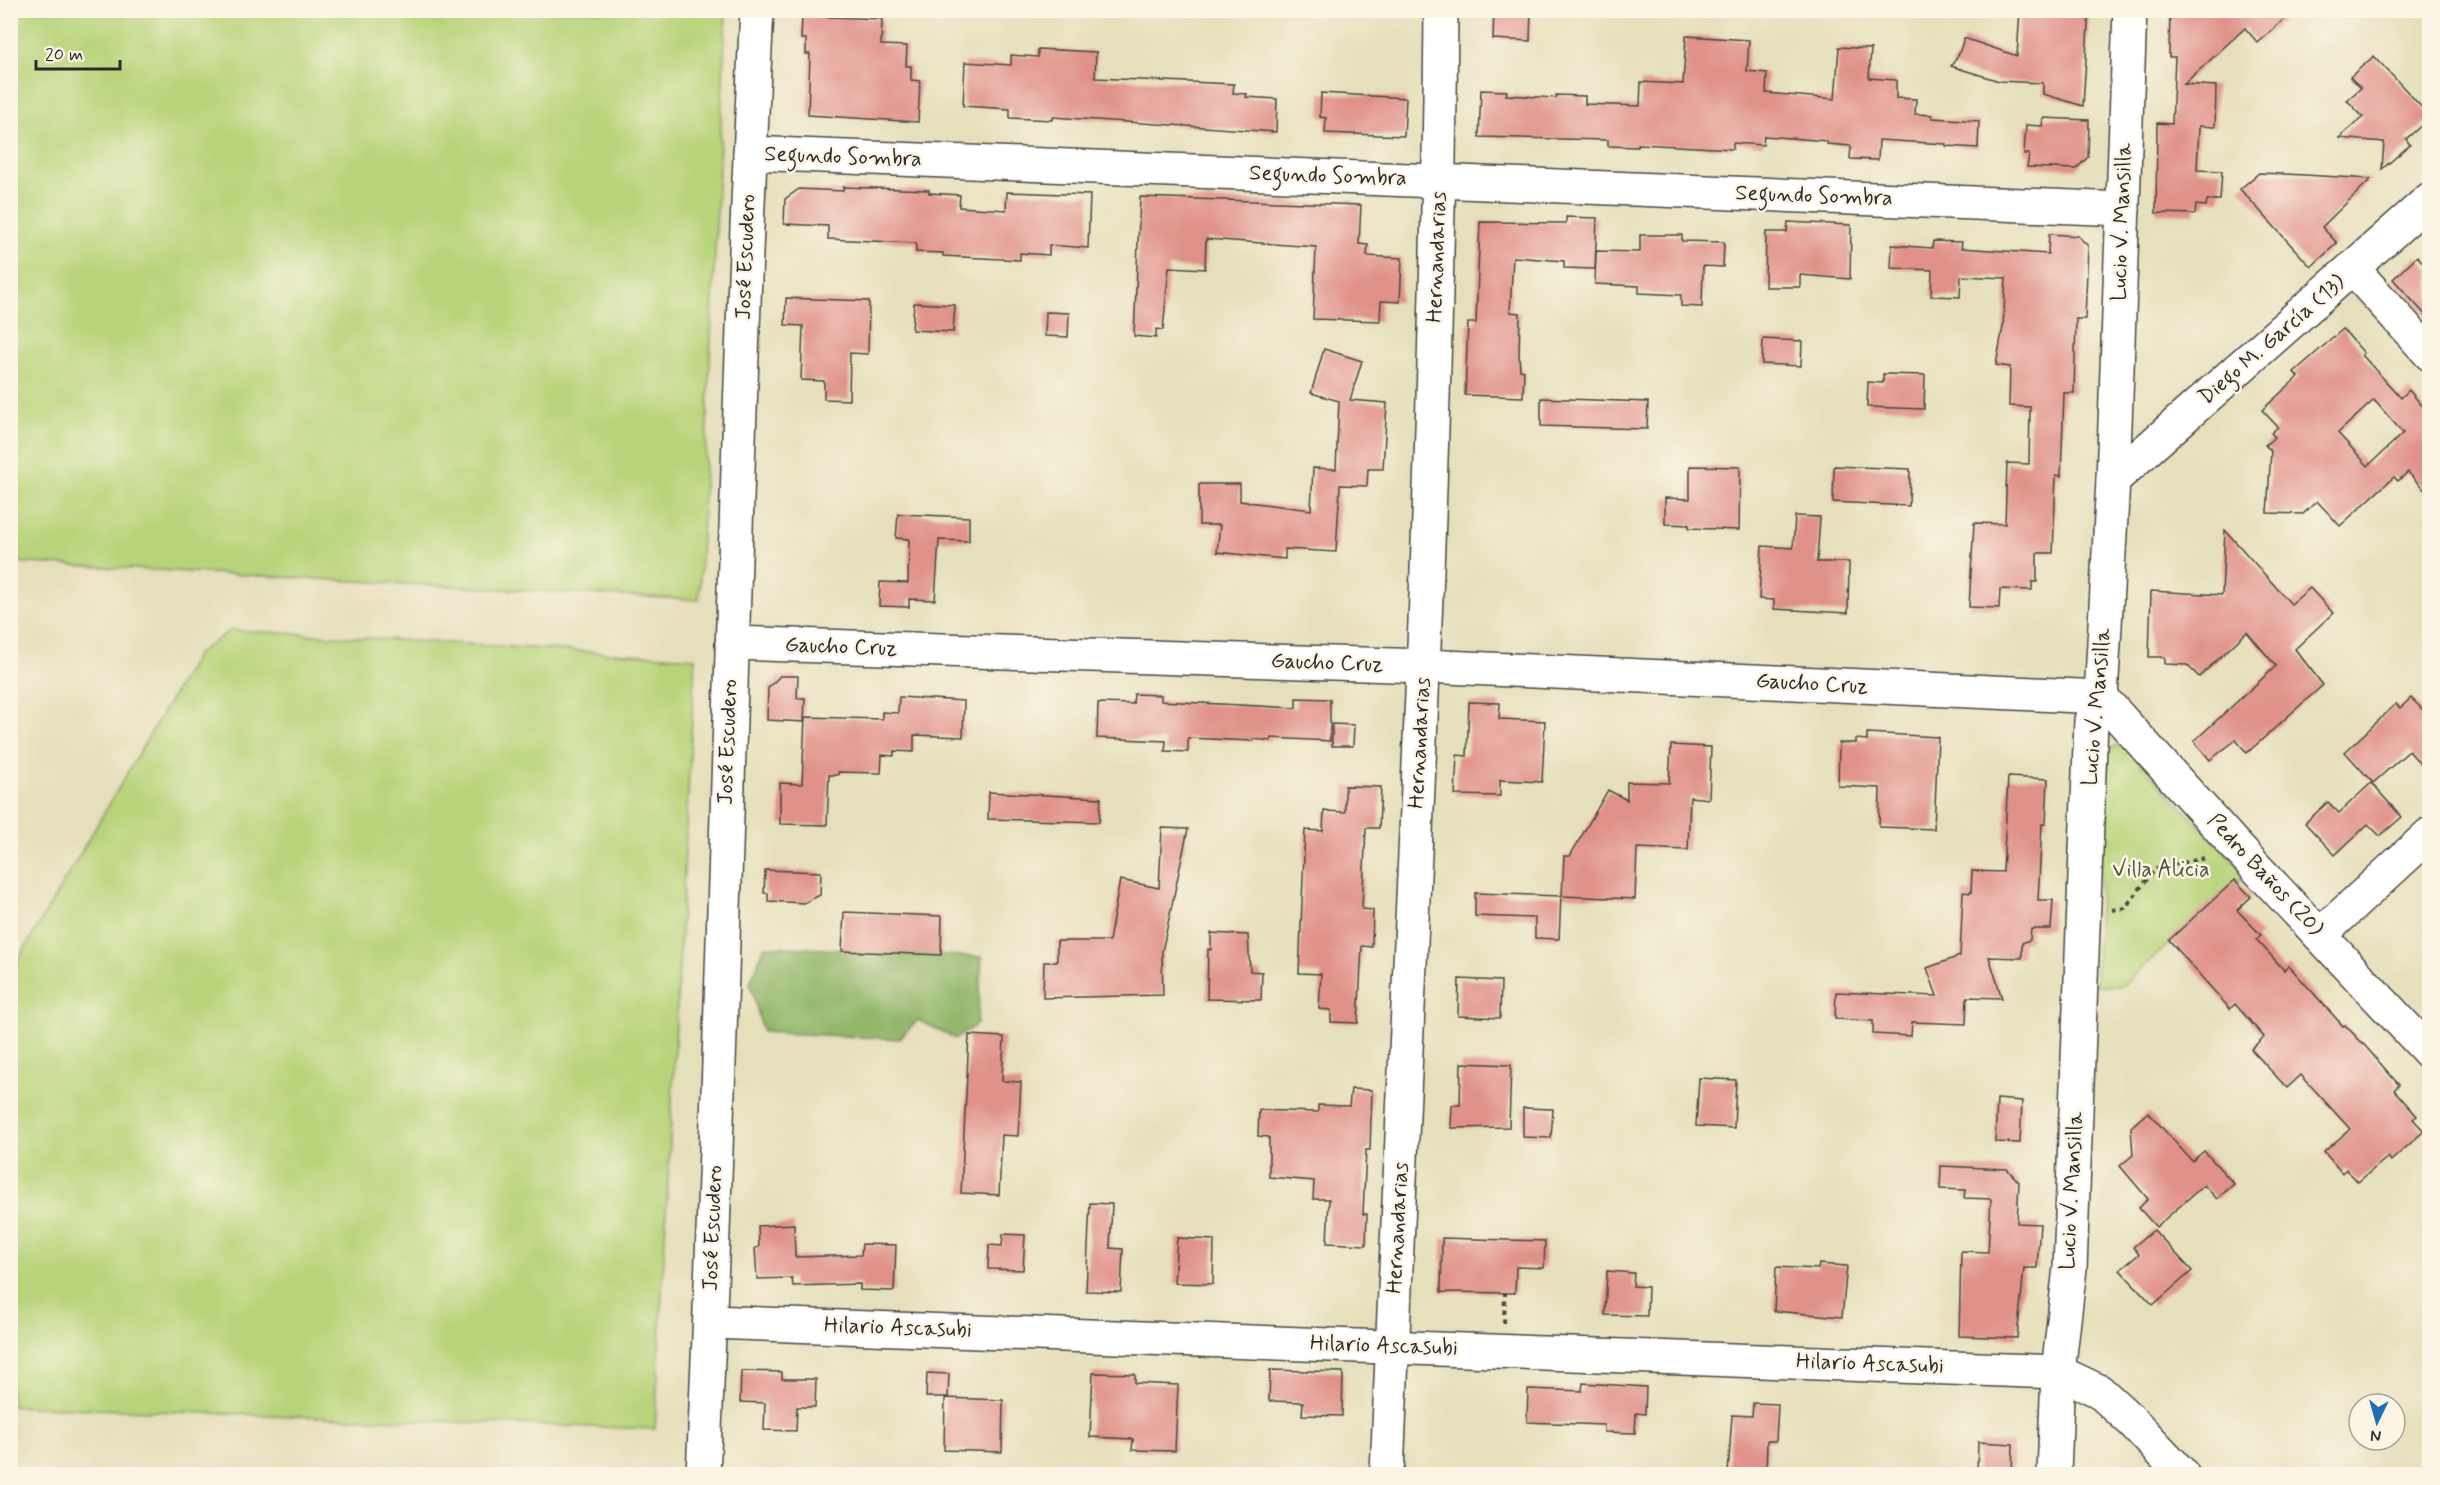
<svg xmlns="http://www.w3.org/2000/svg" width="2440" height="1485" font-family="Mynerve,sans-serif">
<rect width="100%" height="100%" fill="#fcf5e5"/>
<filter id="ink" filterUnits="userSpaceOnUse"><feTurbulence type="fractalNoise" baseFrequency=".0167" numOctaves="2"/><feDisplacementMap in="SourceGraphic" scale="12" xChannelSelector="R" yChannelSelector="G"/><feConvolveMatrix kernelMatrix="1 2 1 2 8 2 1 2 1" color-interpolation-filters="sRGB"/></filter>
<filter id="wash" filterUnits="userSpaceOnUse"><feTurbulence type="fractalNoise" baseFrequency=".008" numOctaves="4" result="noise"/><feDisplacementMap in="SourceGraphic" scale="24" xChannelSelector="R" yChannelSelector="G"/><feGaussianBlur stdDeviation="1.35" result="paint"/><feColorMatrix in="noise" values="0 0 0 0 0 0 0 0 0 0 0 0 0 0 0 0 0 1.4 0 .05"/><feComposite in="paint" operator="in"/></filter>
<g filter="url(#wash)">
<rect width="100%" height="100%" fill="#e6dfbb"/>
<!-- green -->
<g fill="#b8d47a" stroke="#728052" stroke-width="1.5">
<polygon points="10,11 726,11 699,600 11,562"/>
<polygon points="231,630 695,658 655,1429 11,1406 11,972 197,654"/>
<path d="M2123,745L2246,874L2122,986L2096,985L2105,757C2108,747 2114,746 2123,745Z"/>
</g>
<!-- forest -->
<polygon fill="#92b66a" stroke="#5e704a" stroke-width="1.5" points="765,946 982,957 977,1024 956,1039 918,1020 899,1039 763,1032 750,983"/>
<g id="blocks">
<!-- building -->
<g fill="#e09189" fill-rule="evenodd">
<polygon points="1494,10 1531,10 1530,41 1493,39"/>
<polygon points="2020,10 2089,10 2083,106 2043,94 2043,83 1999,81 1951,66 1959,54 1964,38 2017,56"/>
<polygon points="2170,10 2294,10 2258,43 2245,28 2184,84 2216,86 2215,127 2199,126 2197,170 2222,171 2220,200 2207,200 2206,206 2196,205 2195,214 2156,213 2157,123 2172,124 2175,57 2169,57"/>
<polygon points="802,16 882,19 881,45 907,46 906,66 911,66 911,80 920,81 918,122 808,115 810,54 806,54 806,39 801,39"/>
<polygon points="1686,36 1749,40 1747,71 1767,73 1766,93 1835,99 1839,47 1871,49 1869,78 1896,80 1896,98 1916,99 1915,114 1932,115 1932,118 1979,121 1978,148 1946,146 1946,144 1879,140 1878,160 1850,159 1851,146 1827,144 1827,141 1764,136 1763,145 1733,143 1733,149 1638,144 1638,147 1608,146 1608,140 1479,137 1481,90 1507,91 1506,95 1556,98 1556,95 1585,96 1585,104 1640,106 1641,82 1683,84"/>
<polygon points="1038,49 1096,52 1095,78 1234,84 1233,93 1247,94 1246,97 1277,99 1276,132 1052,117 1052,120 1010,118 1010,109 963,106 965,62 1011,65 1011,55 1038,57"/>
<polygon points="2374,56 2430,116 2430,118 2406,139 2410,145 2382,169 2384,142 2339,138 2363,117 2347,100 2361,88 2350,77"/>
<polygon points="1321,93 1406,98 1404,136 1325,133 1326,118 1320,117"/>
<polygon points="2043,118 2089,120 2088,157 2076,169 2027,167 2029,154 2024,154 2026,125 2042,126"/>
<polygon points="2259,173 2305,175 2371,179 2322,227 2337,243 2311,267 2240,189"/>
<polygon points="843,187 929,190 929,193 960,195 959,207 1006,210 1007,192 1090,195 1088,248 1049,245 1049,255 1020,253 1020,260 943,256 943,253 916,252 916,243 828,239 828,226 784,224 785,199 799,189 843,191"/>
<polygon points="1140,197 1361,205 1359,244 1368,245 1367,256 1402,258 1400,302 1381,301 1380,321 1313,319 1316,247 1206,239 1205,269 1169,267 1163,330 1156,329 1156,338 1134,336"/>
<polygon points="1566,217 1597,218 1595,269 1564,268 1564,261 1513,257 1510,312 1520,313 1519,354 1520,370 1524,371 1523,397 1465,395 1468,323 1476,323 1480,222 1566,223"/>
<polygon points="1788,222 1851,225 1850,279 1800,275 1800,287 1765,287 1766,232 1787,232"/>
<polygon points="2049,234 2078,236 2088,246 2085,319 2076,319 2074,393 2064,393 2061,476 2056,475 2053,553 2037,553 2037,582 2032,582 2032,590 2000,589 1999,608 1969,607 1974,523 2005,524 2007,463 2029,464 2030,407 2009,406 2010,367 1996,365 2003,327 2006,278 1961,276 1960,297 1931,296 1932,270 1891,268 1892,245 1932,248 1933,241 1962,242 1961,248 2048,254"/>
<polygon points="1640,235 1682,235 1682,241 1724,242 1723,267 1703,266 1702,307 1681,306 1681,295 1639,293 1639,286 1595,284 1596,251 1640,252"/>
<polygon points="2417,256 2430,270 2430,320 2393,279"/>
<polygon points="786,298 869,301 868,354 850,353 849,400 824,399 824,381 801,380 803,326 785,325"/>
<polygon points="914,303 955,305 953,332 912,330"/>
<polygon points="1046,312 1069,313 1068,337 1045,336"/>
<path d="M2343,329L2364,353L2362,355L2401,398L2409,390L2430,415V496L2408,472L2398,481L2394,477L2340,526L2317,501L2303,514L2267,513L2271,451L2265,445L2275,437L2271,433L2278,427L2262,410L2298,377L2294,372ZM2374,400L2403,433L2368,466L2338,433Z"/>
<polygon points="1763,339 1802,341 1801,366 1762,364"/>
<polygon points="1324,349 1362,361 1350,400 1387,403 1383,469 1368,469 1367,486 1340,485 1336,552 1285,549 1285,559 1217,552 1220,525 1199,525 1199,484 1240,484 1240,501 1311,510 1313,468 1336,469 1339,401 1311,393"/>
<polygon points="1883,374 1925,375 1924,409 1867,407 1868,382 1883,383"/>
<polygon points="1541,398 1648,402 1647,429 1541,426"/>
<polygon points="1690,466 1740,467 1739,530 1689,528 1689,525 1665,524 1665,498 1690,499"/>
<polygon points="1834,466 1910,469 1909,506 1833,502"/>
<polygon points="898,514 969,517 969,541 939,540 935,600 909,599 909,607 879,606 880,582 908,583 909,539 896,538"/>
<polygon points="1795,516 1820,517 1817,562 1849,562 1848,613 1774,609 1774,600 1759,599 1762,546 1793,548"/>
<polygon points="2225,530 2291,604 2310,588 2333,613 2295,649 2323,685 2247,753 2236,740 2210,760 2194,741 2276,666 2247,632 2199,677 2187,665 2165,664 2165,657 2149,657 2151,591 2222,595"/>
<polygon points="780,676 798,676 797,698 805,698 804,722 767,720 768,688"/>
<polygon points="1134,694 1161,695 1161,701 1296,708 1296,698 1330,699 1330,741 1271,738 1271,741 1253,739 1253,741 1188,738 1188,752 1165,751 1166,741 1097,738 1098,703 1133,704"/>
<polygon points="899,697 964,701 963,737 914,735 914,752 894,751 894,756 882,755 881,773 838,772 838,775 829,775 827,825 780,824 780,783 802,784 805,717 882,719 882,712 898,713"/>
<polygon points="2411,698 2430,717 2430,775 2409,751 2373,783 2345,752 2396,704 2400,708"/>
<polygon points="1469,702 1500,703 1499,719 1545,721 1542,782 1500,780 1500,796 1455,795 1457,755 1467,756"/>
<polygon points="1332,724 1354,725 1353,746 1332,746"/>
<polygon points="1867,733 1938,737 1934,829 1879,827 1880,788 1838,786 1839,743 1856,743 1856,739 1867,740"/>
<polygon points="1671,745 1711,747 1709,799 1690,797 1688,850 1637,848 1635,899 1562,896 1564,856 1570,856 1608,790 1627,800 1627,782 1669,783"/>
<polygon points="2008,777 2048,779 2046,824 2042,824 2038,900 2053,900 2051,929 2031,929 2030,940 2022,943 2022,958 1989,957 2002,998 1967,997 1966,1024 1912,1022 1911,1036 1873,1034 1873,1021 1835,1019 1836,992 1937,996 1927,968 1960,956 1963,892 1971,893 1972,871 2003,872"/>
<polygon points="2371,783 2402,817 2380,836 2368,824 2335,855 2305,823 2328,802 2339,813"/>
<polygon points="1345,786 1381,787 1379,828 1366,828 1362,909 1373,910 1372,947 1362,946 1358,1023 1331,1022 1331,1010 1319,1009 1321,974 1299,973 1305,830 1323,831 1324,811 1345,812"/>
<polygon points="989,792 1101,798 1099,822 988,819"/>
<polygon points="1162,828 1188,829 1162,952 1163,995 1043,998 1044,962 1057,962 1057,941 1109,941 1120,880 1159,888"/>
<polygon points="765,870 821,872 820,895 804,903 768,901 768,893 764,893"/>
<polygon points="2235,880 2251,897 2237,910 2261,935 2256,939 2284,970 2289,966 2343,1026 2345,1025 2367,1048 2399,1085 2394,1090 2417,1116 2413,1119 2424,1131 2391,1161 2388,1157 2358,1182 2346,1169 2342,1173 2324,1152 2350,1129 2301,1075 2287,1088 2251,1049 2264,1037 2235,1004 2230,1009 2169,940"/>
<polygon points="1475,893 1561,896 1559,939 1535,938 1535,918 1475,916"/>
<polygon points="844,912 942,916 941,955 842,951"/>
<polygon points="1211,933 1248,935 1250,971 1262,972 1261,1000 1207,999 1208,949 1211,950"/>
<polygon points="1459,979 1501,981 1500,1018 1458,1016"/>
<polygon points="969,1035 1004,1037 1002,1081 1021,1082 1018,1136 1002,1135 999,1195 961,1193"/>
<polygon points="1461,1063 1511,1065 1509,1127 1451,1128 1452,1105 1460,1105"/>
<polygon points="1699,1078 1736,1080 1734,1128 1696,1126"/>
<polygon points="1351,1089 1372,1090 1370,1150 1366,1150 1363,1214 1367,1214 1366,1245 1327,1243 1329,1199 1313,1199 1314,1181 1269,1177 1269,1137 1258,1136 1259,1110 1318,1112 1318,1105 1349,1106"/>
<polygon points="1997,1099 2022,1101 2020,1143 1995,1142"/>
<polygon points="1523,1108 1553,1109 1551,1138 1523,1137"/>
<polygon points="2148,1112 2192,1161 2204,1151 2234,1184 2217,1199 2204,1185 2156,1227 2139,1208 2148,1199 2120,1166 2133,1155 2131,1127"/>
<polygon points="1941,1166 2007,1169 2019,1182 2017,1223 2040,1224 2037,1268 2024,1268 2017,1338 1959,1336 1961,1251 1988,1252 1991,1199 1964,1198 1965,1190 1940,1189"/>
<polygon points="1090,1203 1112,1204 1110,1248 1123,1249 1121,1292 1086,1291"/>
<polygon points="794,1224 795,1257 861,1255 862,1244 896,1245 894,1291 860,1290 860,1284 793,1286 792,1278 757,1279 755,1248 759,1247 758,1226"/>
<polygon points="2154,1230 2192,1271 2153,1305 2120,1270 2139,1254 2133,1247"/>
<polygon points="1003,1234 1025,1235 1023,1270 988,1269 989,1245 1002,1246"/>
<polygon points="1177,1238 1214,1240 1213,1284 1174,1283"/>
<polygon points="1442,1238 1545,1241 1544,1268 1516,1267 1515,1293 1441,1292"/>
<polygon points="1819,1264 1847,1266 1842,1317 1774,1311 1776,1267 1818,1269"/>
<polygon points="1607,1271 1634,1273 1633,1286 1648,1287 1647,1316 1605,1315"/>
<polygon points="1270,1370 1343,1372 1342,1416 1302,1415 1303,1402 1269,1401"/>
<polygon points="741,1371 782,1372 782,1379 816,1379 815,1407 797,1407 796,1431 764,1430 765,1403 740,1402"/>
<polygon points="927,1373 949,1374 948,1397 926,1397"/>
<polygon points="1093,1373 1135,1374 1135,1383 1178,1385 1175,1451 1132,1450 1133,1439 1090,1437"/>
<polygon points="1583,1383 1646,1387 1645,1414 1636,1413 1635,1433 1604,1432 1604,1425 1527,1422 1528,1389 1582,1391"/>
<polygon points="945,1398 1003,1400 1002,1452 944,1450"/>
<polygon points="1753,1403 1778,1404 1776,1441 1767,1441 1766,1474 1728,1474 1732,1415 1752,1416"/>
<polygon points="1978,1442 2013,1444 2012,1474 1977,1474"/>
</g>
</g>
</g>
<g filter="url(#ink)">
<use href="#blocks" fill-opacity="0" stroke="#474641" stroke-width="1.5"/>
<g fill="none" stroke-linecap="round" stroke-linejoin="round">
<!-- street casing -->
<g stroke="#474641" stroke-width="36">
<g id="street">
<polyline points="750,153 2123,209"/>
<polyline points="2353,269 2430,354"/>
<polyline points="2113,480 2430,199"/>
<polyline points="732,643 1424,666 2101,697 2234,844 2430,1053"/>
<polyline points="2320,935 2430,834"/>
<polyline points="710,1322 2058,1372 2099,1391 2133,1422 2182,1474"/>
<path d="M703,1474C726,987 732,498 757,10"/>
<path d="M1387,1474C1407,987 1437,499 1441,10"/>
<polyline points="2054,1474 2058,1372 2070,1268 2091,720 2101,697 2113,480 2130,10"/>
</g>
</g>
<!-- path -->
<g stroke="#474641" stroke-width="4" stroke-dasharray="4.5 4.5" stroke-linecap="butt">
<polyline points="2112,910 2125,908 2155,869 2205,858"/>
<polyline points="1504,1323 1505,1293"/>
</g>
<!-- street -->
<use href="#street" stroke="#fff" stroke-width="33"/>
</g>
</g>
<g text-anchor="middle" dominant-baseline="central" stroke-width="5" stroke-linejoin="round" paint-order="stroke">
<!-- street labels -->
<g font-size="22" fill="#2b2b2b" stroke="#fcf5e5">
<text transform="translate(843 157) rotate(2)">Segundo Sombra</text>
<text transform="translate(1328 176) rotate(2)">Segundo Sombra</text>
<text transform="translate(1814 196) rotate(2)">Segundo Sombra</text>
<text transform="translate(2122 222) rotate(-88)">Lucio V. Mansilla</text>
<text transform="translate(746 257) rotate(-88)">José Escudero</text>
<text transform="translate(1437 257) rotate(-88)">Hernandarias</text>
<text transform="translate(2272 340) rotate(-41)">Diego M. García (13)</text>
<text transform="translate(841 647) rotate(2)">Gaucho Cruz</text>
<text transform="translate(1327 663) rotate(2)">Gaucho Cruz</text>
<text transform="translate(1812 684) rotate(3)">Gaucho Cruz</text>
<text transform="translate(2097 707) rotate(-85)">Lucio V. Mansilla</text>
<text transform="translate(728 742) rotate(-88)">José Escudero</text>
<text transform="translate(1420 743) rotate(-87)">Hernandarias</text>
<text transform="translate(2265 875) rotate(47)">Pedro Baños (20)</text>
<text transform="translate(2072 1191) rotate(-87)">Lucio V. Mansilla</text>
<text transform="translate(713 1228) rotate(-88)">José Escudero</text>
<text transform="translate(1398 1228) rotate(-87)">Hernandarias</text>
<text transform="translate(898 1328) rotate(2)">Hilario Ascasubi</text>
<text transform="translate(1384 1346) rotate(2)">Hilario Ascasubi</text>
<text transform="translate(1870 1364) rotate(2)">Hilario Ascasubi</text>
</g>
<!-- park labels -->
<g font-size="22" fill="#4e553f" stroke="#fcf5e5">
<text x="2161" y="870">Villa Alicia</text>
</g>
</g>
<!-- margin -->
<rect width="2440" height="1485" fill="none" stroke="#fcf5e5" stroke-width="36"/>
<!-- north arrow -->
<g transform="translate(2377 1422) rotate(185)"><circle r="28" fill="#fcf5e5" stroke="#a8a49b" stroke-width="1.5"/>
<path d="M0-4.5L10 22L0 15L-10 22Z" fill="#1f6fb2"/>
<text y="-9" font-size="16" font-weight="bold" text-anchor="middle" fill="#2b2b2b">N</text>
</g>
<!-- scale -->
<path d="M36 60v9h84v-9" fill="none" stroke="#2b2b2b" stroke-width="3"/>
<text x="45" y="60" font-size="18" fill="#2b2b2b" stroke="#fcf5e5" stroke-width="4.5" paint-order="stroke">20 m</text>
</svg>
